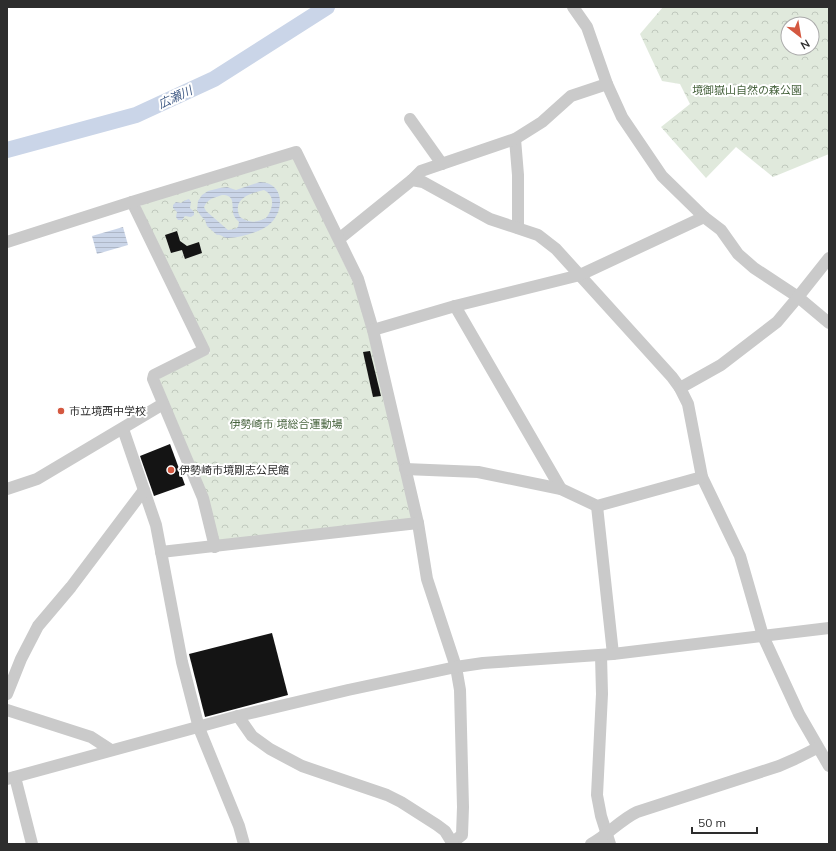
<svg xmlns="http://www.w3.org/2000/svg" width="836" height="851" font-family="Mulish,'Noto Sans JP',sans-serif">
<defs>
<pattern id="park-crowns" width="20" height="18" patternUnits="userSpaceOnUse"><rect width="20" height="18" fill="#e0e9dc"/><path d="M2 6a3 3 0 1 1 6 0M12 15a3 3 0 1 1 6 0" fill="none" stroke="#c0c8bd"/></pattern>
<pattern id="water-rules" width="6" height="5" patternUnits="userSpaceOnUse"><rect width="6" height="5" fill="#cad5e8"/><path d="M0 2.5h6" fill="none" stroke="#aeb7c7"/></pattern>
</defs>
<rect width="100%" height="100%" fill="#fff"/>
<!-- park -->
<g fill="url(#park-crowns)" fill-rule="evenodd">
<path d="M663,7H829V154L773,177L736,147L706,178L661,127L690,104L680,84L662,81L640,34ZM788,24H812V48H788Z"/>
<polygon points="294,158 359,295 412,515 410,519 222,542 217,538 159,380 161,376 210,353 140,208 142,204"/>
</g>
<!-- water -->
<g fill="url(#water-rules)" fill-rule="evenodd">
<path d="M260,182C288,183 284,218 264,228C256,233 237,238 228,238C223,238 221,234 217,235L207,226L205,220L201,216L197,210L198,201L202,195L208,191L220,188L227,187L236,190ZM264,190C276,196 273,209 266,218C256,223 248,223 240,217C231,199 251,193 264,190ZM222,195C234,195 232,202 233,211C233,216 236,219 239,222L238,227L235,229L228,230L206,211L204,207C208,198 214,198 222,195Z"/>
<polygon points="189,199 191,202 190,208 194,212 194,215 191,217 185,216 182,220 178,220 176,217 177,212 173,208 173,205 176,202 181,203 186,200"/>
<polygon points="123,227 128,245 97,254 92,236"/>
</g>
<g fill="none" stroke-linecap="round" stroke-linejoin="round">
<!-- river -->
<polyline stroke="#cad5e8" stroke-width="16" points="7,150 136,115 214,79 327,7"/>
</g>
<!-- building -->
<g fill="#141414">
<polygon points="177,231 180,241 187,246 199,242 202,253 185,259 182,250 171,253 165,235"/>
<polygon points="370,351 381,396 373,397 363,352"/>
<polygon points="170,444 185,485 154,496 140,456"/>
<polygon points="272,633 288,695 205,717 189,654"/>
</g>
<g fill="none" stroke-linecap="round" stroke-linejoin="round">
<!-- minor -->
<g stroke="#cacaca" stroke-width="12">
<polyline points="573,7 587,27 607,84 622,117 662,176 704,217 721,230 738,254 754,268 798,297 829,323"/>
<polyline points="410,119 442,164"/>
<polyline points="515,139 518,175 518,228"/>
<polyline points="412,180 421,171 515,139 542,122 571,96 607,84"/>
<polyline points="132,202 204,350 154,375 153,379 203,498 215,547"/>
<polyline points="339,239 412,180 423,182 490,219 538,235 556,249 672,377 680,388 688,404 702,477 740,556 763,636 799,714 829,766"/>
<polyline points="7,242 132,202 296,152 358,279 373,330 418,523 427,579 456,667 460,690 463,807 462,835 453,842"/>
<polyline points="455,306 561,489"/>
<polyline points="373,330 455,306 580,275 704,217"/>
<polyline points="680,388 721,365 777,322 798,297 829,258"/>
<polyline points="123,429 156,525 182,662 199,728 239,826 244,844"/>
<polyline points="405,469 478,472 561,489 597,506 702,477"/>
<polyline points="7,489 37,479 163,404"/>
<polyline points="597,506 613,654"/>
<polyline points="161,552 418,523"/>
<polyline points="601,655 602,694 597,795 601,816 610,844"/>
<polyline points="7,694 21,659 38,626 71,587 144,490"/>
<polyline points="7,710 91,737 111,750"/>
<polyline points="238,716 252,736 270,749 302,766 387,795 401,802 437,825 445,831 453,844"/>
<polyline points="15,777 32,844"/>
<polyline points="7,779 238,716 348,690 456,667 483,663 613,654 829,628"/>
<path d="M591,844C608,835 620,820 637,812L779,766L795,759L817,748"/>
</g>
</g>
<!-- markers -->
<g fill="#d45840" stroke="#fff" stroke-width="1.5">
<circle cx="61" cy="411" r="4"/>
<circle cx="171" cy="470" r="4"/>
</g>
<g text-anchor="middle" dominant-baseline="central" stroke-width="4" stroke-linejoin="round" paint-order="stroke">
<!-- park labels -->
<g font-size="11" fill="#48643f" stroke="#fff">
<text x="747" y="90">境御嶽山自然の森公園</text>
<text x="286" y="424">伊勢崎市 境総合運動場</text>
</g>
<!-- poi labels -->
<g font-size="11" fill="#2d2d2d" stroke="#fff" text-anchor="start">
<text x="69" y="411">市立境西中学校</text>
<text x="179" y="470">伊勢崎市境剛志公民館</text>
</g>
<!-- water labels -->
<g font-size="12" font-style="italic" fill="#435d87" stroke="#fff">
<text transform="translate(175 97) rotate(-25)">広瀬川</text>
</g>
</g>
<!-- border -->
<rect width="836" height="851" fill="none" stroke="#2d2d2d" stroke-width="16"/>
<!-- north arrow -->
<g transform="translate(800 36) rotate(149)"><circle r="19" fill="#ffffff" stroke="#ababab"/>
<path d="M0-3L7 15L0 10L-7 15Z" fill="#d45840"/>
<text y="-6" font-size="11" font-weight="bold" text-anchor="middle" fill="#2d2d2d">N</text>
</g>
<!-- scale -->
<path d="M692 827v6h65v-6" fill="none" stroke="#2d2d2d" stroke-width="2"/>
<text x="698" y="827" font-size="12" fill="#2d2d2d" stroke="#ffffff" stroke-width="3" paint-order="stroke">50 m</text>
</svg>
